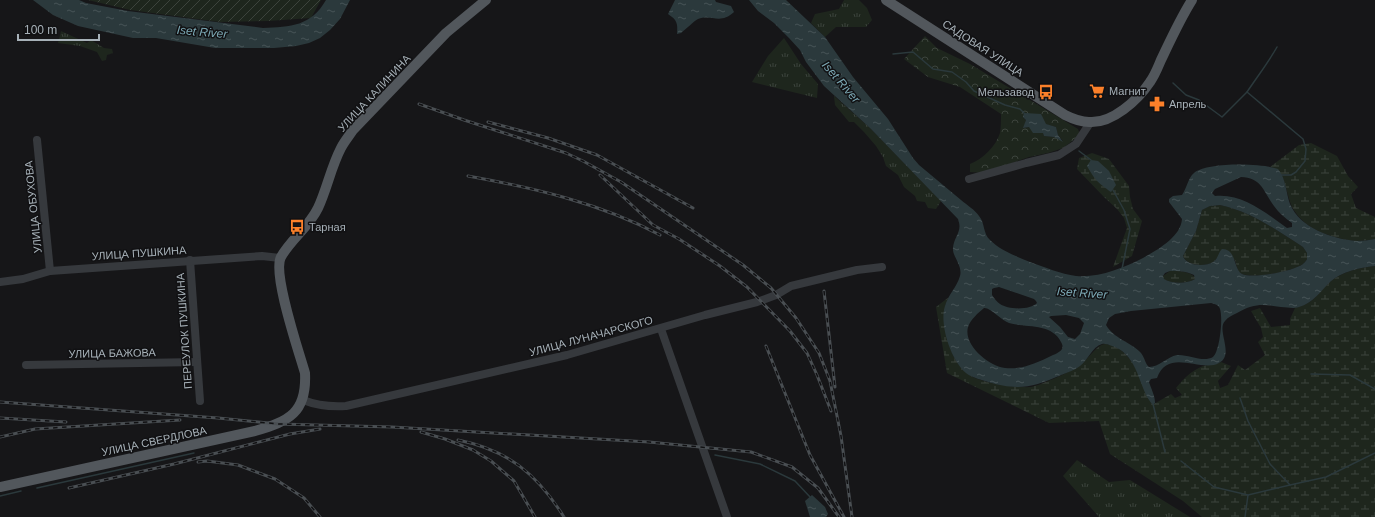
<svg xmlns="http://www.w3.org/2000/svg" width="1375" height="517" font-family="Arial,sans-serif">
<defs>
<pattern id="grass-tufts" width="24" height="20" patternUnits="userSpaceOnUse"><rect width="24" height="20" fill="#1e261d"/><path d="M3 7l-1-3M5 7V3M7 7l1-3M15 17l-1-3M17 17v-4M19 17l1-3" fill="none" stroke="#3c433c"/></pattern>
<pattern id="forest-crowns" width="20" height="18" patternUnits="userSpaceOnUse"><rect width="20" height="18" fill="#1e261d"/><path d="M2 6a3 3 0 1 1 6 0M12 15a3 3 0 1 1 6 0" fill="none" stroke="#3c433c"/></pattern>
<pattern id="wetland-marsh" width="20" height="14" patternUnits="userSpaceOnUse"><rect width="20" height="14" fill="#1e261d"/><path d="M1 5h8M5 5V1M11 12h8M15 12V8" fill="none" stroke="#3c433c"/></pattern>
<pattern id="garden-furrows" width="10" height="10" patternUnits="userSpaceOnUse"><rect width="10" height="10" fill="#1e261d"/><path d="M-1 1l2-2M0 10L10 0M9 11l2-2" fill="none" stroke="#3c433c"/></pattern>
<pattern id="water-ripples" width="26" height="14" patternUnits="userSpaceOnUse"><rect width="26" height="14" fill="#2b393c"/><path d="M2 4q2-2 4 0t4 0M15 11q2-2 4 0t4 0" fill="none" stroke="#475356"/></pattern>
</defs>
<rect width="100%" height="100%" fill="#161618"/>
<!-- grass -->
<g fill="url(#grass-tufts)">
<polygon points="844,0 859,0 867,8 872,20 866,27 836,27 825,37 811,23 815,14 839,9"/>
<polygon points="61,31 87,43 91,40 104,48 112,49 113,53 107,55 106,60 102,61 97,52 80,46 58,43"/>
<polygon points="784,38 801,64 818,84 817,98 752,82 768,56"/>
<polygon points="834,96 871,129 941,201 936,209 928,208 925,202 917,201 915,196 904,187 898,175 886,166 883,157 876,146 864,132 854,122 849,122 835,105"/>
<polygon points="1077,460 1109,482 1130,480 1190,517 1099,517 1063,476"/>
</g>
<!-- forest -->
<path fill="url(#forest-crowns)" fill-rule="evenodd" d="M925,36L937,48L970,64L1078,129L1080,135L1063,148L1048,153L1029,157L984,173L970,172V164C983,159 996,146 1000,133C1001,127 1001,120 1001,114L960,87L928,77L904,59ZM1023,118L1056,127L1058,135L1063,141L1054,137L1044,136L1043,133L1029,127L1024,128L1026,120Z"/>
<!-- wetland -->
<g fill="url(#wetland-marsh)">
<path d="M1311,143L1337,156L1348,176L1358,187L1351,194L1356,208L1375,217V239C1369,240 1362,241 1356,241C1336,239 1308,231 1296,213C1287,202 1287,182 1280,173C1278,169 1274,168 1270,167L1299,145Z"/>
<polygon points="1092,153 1109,159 1129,186 1130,197 1133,209 1142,221 1132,256 1113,267 1127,228 1124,218 1117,209 1104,197 1077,169 1079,158"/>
<path d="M1220,205C1252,212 1276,230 1303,247L1307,253V259C1307,260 1303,264 1303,264C1294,271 1248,281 1239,272C1237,269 1236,263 1235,260L1218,257C1216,259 1215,261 1213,262C1205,267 1187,266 1183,256L1196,231L1202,210L1210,206Z"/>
<path d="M1375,266V517H1202L1183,501L1110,454L1099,421L1049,423L947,373L936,307L949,297C947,300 945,304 945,308C944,316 947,340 950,347C953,358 961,370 971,376C983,383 1017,388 1031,387C1041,385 1067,373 1076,368C1086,363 1097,343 1106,344C1133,348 1142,383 1152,404H1154L1171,394L1175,398L1182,395L1176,388C1184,378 1191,371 1203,366C1209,364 1216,365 1221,362L1231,366L1218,381L1220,388L1228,385L1238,365L1245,370L1265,355L1258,342L1263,337L1261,328L1251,311L1260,308L1271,327L1290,325V319L1295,308C1317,302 1316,294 1331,281C1344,271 1359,268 1375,266Z"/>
<path d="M1170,271C1179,271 1188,271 1195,277V279C1187,284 1172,284 1163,279V276Z"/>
</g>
<!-- garden -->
<polygon fill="url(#garden-furrows)" points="88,0 321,0 311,18 268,21 220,22 130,10"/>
<!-- water -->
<g fill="url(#water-ripples)" fill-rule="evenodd">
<path d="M33,0H79L86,3L128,11L263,28C291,27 311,26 326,0H350L340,19L330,30L320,38L309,43L296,46L274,48H215L156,38H133L78,26L53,15Z"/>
<path d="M675,0H715L716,2L731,6L734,12C720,25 712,14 698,19C694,21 685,30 681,33L677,34C678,23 677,20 668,14Z"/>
<path d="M749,0H786L825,37L853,77L888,119L913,158L919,165C933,177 947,188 961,200C967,205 975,210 979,216C985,223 983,234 990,240C1001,251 1016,256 1030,262C1044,267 1061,274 1076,276C1099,278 1123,268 1143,258C1157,250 1181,237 1182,219L1169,202V199L1173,196L1182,195C1187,188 1188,178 1194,173C1208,162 1261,163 1278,169C1286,178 1286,193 1290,204C1300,228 1332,239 1357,241C1363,241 1369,240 1375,239V266C1359,268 1342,271 1330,282C1320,292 1313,303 1299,307C1293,309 1288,307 1281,307C1263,304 1254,303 1237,313C1233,315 1228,317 1225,321C1216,330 1235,355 1219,363C1201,373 1168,347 1157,378L1151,379L1149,382C1151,389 1155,395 1155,403L1153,405C1139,390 1140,362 1119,349C1114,347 1107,343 1102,344C1092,347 1088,360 1080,366C1075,370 1068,372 1061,375C1031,388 1018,391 985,381C979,379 971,377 966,373C951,361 939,324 945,306C948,295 957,287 960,276C963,266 952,256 953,248C954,236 963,232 958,219L871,129L824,86L806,62L800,50L789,38L774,23L758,11ZM1241,177C1262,178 1263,191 1274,206C1279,213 1285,218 1292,223V227L1287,228C1266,213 1242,193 1215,196L1212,193L1215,189ZM1220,205C1252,212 1276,230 1303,247L1307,253V259C1307,260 1303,264 1303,264C1294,271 1253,279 1242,274C1233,269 1237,249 1222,249C1218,253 1218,259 1213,262C1205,267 1186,266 1183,256L1196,231L1202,210L1210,206ZM1170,271C1179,271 1186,271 1194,275L1195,279C1187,284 1172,284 1164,279L1163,276L1165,273ZM999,287L1034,299L1036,301L1037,303C1031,310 1008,310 1000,304C997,302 994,298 992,295V289L994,288ZM1211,303C1214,304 1217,304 1219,307C1224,313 1220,352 1213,357C1203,363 1188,354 1177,355C1167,357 1159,367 1149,367C1145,364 1145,358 1141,353C1131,342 1114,339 1106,325L1109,318L1115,314L1131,311ZM984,308C990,307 1001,320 1009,323C1026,328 1052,323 1061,342C1066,350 1058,353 1051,356C1037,363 1021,370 1005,368C989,366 963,345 968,327C971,319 978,313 984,308ZM1066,315L1079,318L1084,323L1080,334L1075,339L1068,337L1060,327L1049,317L1051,316Z"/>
<polygon points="1024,113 1041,114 1046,124 1056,127 1058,135 1063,142 1054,137 1044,136 1043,133 1033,133 1029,127 1023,128 1026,120 1023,117"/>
<path d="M1091,160L1098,161L1109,171L1116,185L1111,192C1098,183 1095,180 1087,166Z"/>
<polygon points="812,495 825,507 828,514 826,517 810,517 805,501"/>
</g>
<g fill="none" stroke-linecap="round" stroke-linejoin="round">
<!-- stream -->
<g stroke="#2b393c" stroke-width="1.5">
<polyline points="893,54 913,52 933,69 952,72 966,82 974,91 1005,105 1020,109 1024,113"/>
<polyline points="1173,83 1186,95 1199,100 1222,117 1247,92 1303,139 1306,149 1305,161 1296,172 1291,175 1280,175"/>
<path d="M1247,92C1257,77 1268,63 1277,47"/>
<polyline points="1079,151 1091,160"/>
<polyline points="1113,190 1124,210 1130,229 1122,269"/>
<polyline points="1311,374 1350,375 1375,389"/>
<polyline points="1240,398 1248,421 1270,464 1290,485 1326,477 1375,453"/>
<polyline points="1153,404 1165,452"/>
<polyline points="715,455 760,464 795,481 811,498"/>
<polyline points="1181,461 1214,487 1248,495 1290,485"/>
<polyline points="37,488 194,453"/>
<polyline points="0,496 21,491"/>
<polyline points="1245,517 1248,495"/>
</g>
<!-- minor -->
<g stroke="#36393d" stroke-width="8">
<polyline points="37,140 50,271"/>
<polyline points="969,179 1026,163 1059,155 1076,144 1090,123"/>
<polyline points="190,260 200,401"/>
<polyline points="0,282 23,279 50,271 262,256 280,258"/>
<polyline points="661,329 727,517"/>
<polyline points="26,365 197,362"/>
<path d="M303,400C318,406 330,407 346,406L567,355L705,315L757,302L776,295L791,286L857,270L882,267"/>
</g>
<!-- major -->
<g stroke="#52575c" stroke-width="10">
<path d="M886,0L1065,115C1073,119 1080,122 1089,122C1112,124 1138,100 1150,82C1155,75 1158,67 1161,60C1171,39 1180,19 1192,0"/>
<path d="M0,487L255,431C289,421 307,413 305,373C299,352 272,273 281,257C291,239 309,227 318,208C327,189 331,167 341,148C344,142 349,136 353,130L446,33L486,0"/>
</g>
<!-- rail casing -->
<g stroke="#494e52" stroke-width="3">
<g id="rail">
<polyline points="419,104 464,120 566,153 583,161 621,182 743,265 771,288 796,318 819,353 830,381 841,436 852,517"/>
<polyline points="488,122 548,138 597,155 693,208"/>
<polyline points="600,175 653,225 679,239 720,266 747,287 790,331 807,353 817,375 831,411"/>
<path d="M468,176C534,188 600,203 660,235"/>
<polyline points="824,291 835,387"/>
<polyline points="766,346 810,455 844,517"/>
<polyline points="0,402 218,418 278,424 392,427 649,442 751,452 792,467 818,488 839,517"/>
<polyline points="0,418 66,422"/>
<polyline points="421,432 445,439 473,450 491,461 514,481 535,517"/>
<polyline points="0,437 35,429 180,420"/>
<path d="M458,440C508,450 537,474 564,517"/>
<polyline points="198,462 207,461 238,465 275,479 304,498 320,517"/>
<polyline points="69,488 174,464 290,434 320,429"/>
</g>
</g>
<!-- rail -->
<use href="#rail" stroke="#111113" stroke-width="1.5" stroke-dasharray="4.5" stroke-linecap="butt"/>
</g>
<!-- icons -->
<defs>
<g id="supermarket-bare" transform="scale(1.2)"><path d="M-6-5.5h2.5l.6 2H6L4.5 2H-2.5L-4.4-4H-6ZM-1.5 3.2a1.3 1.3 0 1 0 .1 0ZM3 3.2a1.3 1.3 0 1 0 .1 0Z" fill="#fb802a" stroke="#111113" stroke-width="2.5" paint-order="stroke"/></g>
<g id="bus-bare" transform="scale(1.2)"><path d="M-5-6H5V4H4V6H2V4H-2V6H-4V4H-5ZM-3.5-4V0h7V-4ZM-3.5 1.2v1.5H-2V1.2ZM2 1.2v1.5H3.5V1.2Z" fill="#fb802a" stroke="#111113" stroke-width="2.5" paint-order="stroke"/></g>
<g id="pharmacy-bare" transform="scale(1.2)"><path d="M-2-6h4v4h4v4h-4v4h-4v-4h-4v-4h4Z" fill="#fb802a" stroke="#111113" stroke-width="2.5" paint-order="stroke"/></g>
</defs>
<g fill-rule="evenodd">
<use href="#supermarket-bare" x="1097" y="91"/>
<use href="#bus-bare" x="1046" y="92"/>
<use href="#pharmacy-bare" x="1157" y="104"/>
<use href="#bus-bare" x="297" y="227"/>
</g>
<g text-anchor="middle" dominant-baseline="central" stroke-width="3" stroke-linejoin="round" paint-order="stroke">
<!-- street labels -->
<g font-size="11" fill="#a7b1b8" stroke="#111113">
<text transform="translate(983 48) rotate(33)">САДОВАЯ УЛИЦА</text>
<text transform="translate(374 93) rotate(-47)">УЛИЦА КАЛИНИНА</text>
<text transform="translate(33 207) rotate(-96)">УЛИЦА ОБУХОВА</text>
<text transform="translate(139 253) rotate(-4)">УЛИЦА ПУШКИНА</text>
<text transform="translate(184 331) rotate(-94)">ПЕРЕУЛОК ПУШКИНА</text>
<text transform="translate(591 336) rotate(-15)">УЛИЦА ЛУНАЧАРСКОГО</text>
<text transform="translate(112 353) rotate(-1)">УЛИЦА БАЖОВА</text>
<text transform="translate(154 441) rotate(-12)">УЛИЦА СВЕРДЛОВА</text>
</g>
<!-- poi labels -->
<g font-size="11" fill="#a7b1b8" stroke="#111113" text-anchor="start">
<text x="1109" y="91">Магнит</text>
<text x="1034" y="92" text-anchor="end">Мельзавод</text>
<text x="1169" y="104">Апрель</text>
<text x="309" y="227">Тарная</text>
</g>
<!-- water labels -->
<g font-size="12" font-style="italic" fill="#7ca9b5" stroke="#111113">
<text transform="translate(202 32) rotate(5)">Iset River</text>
<text transform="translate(841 82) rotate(49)">Iset River</text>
<text transform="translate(1082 293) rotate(4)">Iset River</text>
</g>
</g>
<!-- scale -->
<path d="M18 34v6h81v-6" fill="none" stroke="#a7b1b8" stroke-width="2"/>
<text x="24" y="34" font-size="12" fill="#a7b1b8" stroke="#111113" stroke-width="3" paint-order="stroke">100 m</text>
</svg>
